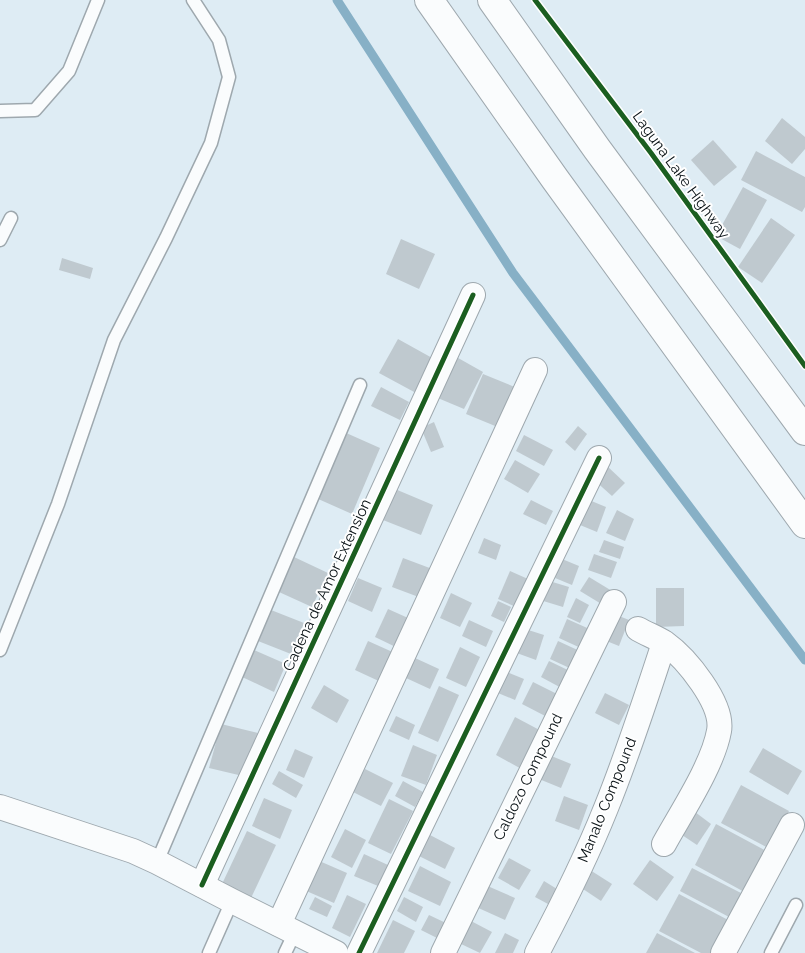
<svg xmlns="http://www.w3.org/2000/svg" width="805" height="953" font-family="Raleway,sans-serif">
<rect width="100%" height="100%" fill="#deecf4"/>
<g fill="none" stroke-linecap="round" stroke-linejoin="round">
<!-- stream -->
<polyline stroke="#87b0c6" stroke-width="9" points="337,0 513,273 805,660"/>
</g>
<!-- building -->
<g fill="#bfc9cf">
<polygon points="782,118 805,137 805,149 792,164 765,141"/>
<polygon points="713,140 737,167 714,186 691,160"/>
<polygon points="756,151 805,177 805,207 802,212 741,180"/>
<polygon points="743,187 767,200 740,249 716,236"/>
<polygon points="771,218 795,235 762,283 738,267"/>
<polygon points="401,239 435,254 419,289 386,274"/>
<polygon points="62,258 93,268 90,279 59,270"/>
<polygon points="398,339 434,359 416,393 379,373"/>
<polygon points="451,354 483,372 464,409 433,396"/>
<polygon points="483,374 517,388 500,428 466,414"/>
<polygon points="381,387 409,402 400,420 371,406"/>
<polygon points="434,422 444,447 431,452 421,428"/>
<polygon points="578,426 587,434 575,451 565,442"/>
<polygon points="344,432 380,448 352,514 316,498"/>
<polygon points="524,435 553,450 544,466 516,451"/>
<polygon points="515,460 540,474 528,493 504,479"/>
<polygon points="606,465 625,483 612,496 593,479"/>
<polygon points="395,489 433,505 421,535 383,520"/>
<polygon points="531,500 553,511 546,525 523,514"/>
<polygon points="589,500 606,507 597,532 580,525"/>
<polygon points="617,510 634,519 625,541 606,533"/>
<polygon points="484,538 501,545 496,560 478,553"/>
<polygon points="604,540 624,547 620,559 599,552"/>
<polygon points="594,554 617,562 611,578 588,570"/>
<polygon points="294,557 328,573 312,607 279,592"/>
<polygon points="403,558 435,570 424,599 392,587"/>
<polygon points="562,559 579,566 572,585 555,578"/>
<polygon points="510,571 528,579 516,607 498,599"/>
<polygon points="589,577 612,591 603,605 580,591"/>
<polygon points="358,578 382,588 372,612 348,601"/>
<polygon points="546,580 569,587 563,607 540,600"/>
<polygon points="656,588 684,588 684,626 656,627"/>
<polygon points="451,593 472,603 460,627 440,618"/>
<polygon points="576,598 589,605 580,623 567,617"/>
<polygon points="498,601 511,607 504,622 491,616"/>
<polygon points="388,609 417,622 404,651 375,637"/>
<polygon points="271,610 304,623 291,654 258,641"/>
<polygon points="614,614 629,620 619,646 604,640"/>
<polygon points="567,619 594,631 585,650 559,638"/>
<polygon points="469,620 493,631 486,647 462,636"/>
<polygon points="522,628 544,635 536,660 514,652"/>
<polygon points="368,641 397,654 383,683 355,670"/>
<polygon points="558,641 584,653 576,671 550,659"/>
<polygon points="460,647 480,657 466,687 446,678"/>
<polygon points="252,649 286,664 274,692 240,676"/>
<polygon points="415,658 439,669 430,689 406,678"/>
<polygon points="549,661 574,673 567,691 541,677"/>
<polygon points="507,672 524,679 515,700 498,693"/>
<polygon points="533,682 563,697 551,719 522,704"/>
<polygon points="324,685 349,700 337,723 311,708"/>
<polygon points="439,686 459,695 438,742 418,733"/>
<polygon points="605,693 629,705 619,725 595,713"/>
<polygon points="396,716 415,725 409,740 389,731"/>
<polygon points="515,717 547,734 527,772 496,755"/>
<polygon points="221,724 258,733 247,777 209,768"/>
<polygon points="413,745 437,755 426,785 401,776"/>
<polygon points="763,748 802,771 788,795 749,772"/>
<polygon points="295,749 313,757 304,778 286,770"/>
<polygon points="549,755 571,764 561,788 539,779"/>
<polygon points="365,769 393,783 381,806 353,792"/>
<polygon points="279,771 303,785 296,798 272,784"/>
<polygon points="403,781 423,792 415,807 395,796"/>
<polygon points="741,785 789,811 770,849 721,823"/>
<polygon points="564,796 588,805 579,830 555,821"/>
<polygon points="264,798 292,810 280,839 252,826"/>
<polygon points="389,799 413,811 391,854 368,843"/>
<polygon points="691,809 711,824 697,845 676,831"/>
<polygon points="716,824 770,853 748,894 695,865"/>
<polygon points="345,829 366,840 352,868 331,857"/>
<polygon points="247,831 276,845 251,898 222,884"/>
<polygon points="428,834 455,848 445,869 417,855"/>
<polygon points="364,854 388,865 378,886 354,876"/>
<polygon points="509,858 531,870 519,890 498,878"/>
<polygon points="317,860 347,873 334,903 304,890"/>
<polygon points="650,860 674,877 657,901 633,884"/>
<polygon points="420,866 451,882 440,906 408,891"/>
<polygon points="692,868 741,893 729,917 680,891"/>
<polygon points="590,870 612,884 601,901 580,887"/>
<polygon points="544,881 557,889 548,904 535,897"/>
<polygon points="483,884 515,898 505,920 474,906"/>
<polygon points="679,894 730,921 713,953 701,953 659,931"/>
<polygon points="347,895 366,904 350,937 332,928"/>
<polygon points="315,897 332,906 327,917 309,909"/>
<polygon points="404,897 423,907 416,922 397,911"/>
<polygon points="429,915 448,924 441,940 421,930"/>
<polygon points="393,920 415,931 404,953 377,953"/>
<polygon points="471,921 492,932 480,953 459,943"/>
<polygon points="505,933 519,940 513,953 495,953"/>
<polygon points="657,933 695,953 646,953"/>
</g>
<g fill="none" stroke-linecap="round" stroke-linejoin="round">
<!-- service casing -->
<g stroke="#9ea8ae" stroke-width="15">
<g id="service">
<polyline points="0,111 35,110 69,71 98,0"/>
<polyline points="0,240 11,218"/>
<polyline points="0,650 58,504 114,340 166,238 211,143 229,77 219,40 193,0"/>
<polyline points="157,862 360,385"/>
<polyline points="209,953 232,901"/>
<polyline points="285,953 295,932"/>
<polyline points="771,953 796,905"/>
</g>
</g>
<!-- minor casing -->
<g stroke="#9ea8ae" stroke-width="26">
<g id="minor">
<path d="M638,629C647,634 657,638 665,643C686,658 724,704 719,731C713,765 681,813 664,844"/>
<polyline points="0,807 133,851 157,862 232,901 336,953"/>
<polyline points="202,885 473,295"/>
<polyline points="279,924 535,370"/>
<polyline points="359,953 599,458"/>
<polyline points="443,953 614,602"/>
<path d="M537,953C562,906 586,858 606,808C628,754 646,698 664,643"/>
<polyline points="723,953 792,825"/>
</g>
</g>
<!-- primary casing -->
<g stroke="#9ea8ae" stroke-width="30">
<g id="primary">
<polyline points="429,0 555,179 805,524"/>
<polyline points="492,0 597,149 805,431"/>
</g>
</g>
<!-- service -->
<use href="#service" stroke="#fafcfd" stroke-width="12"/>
<!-- minor -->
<use href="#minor" stroke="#fafcfd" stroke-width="24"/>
<!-- primary -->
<use href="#primary" stroke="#fafcfd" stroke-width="28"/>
<!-- cycleway casing -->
<g stroke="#fff" stroke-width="8">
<g id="cycleway">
<polyline points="535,0 651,153 805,366"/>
<polyline points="202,885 473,295"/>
<polyline points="359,953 599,458"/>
</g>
</g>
<!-- cycleway -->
<use href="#cycleway" stroke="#1b5e20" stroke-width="5"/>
</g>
<g text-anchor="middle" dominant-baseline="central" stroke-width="4" stroke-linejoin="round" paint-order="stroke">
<!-- street labels -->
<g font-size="15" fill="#071014" stroke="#fff">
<text transform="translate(681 175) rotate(54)">Laguna Lake Highway</text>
<text transform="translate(327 585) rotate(-65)">Cadena de Amor Extension</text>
<text transform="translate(528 777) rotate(-64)">Caldozo Compound</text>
<text transform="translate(607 800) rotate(-68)">Manalo Compound</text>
</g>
</g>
</svg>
